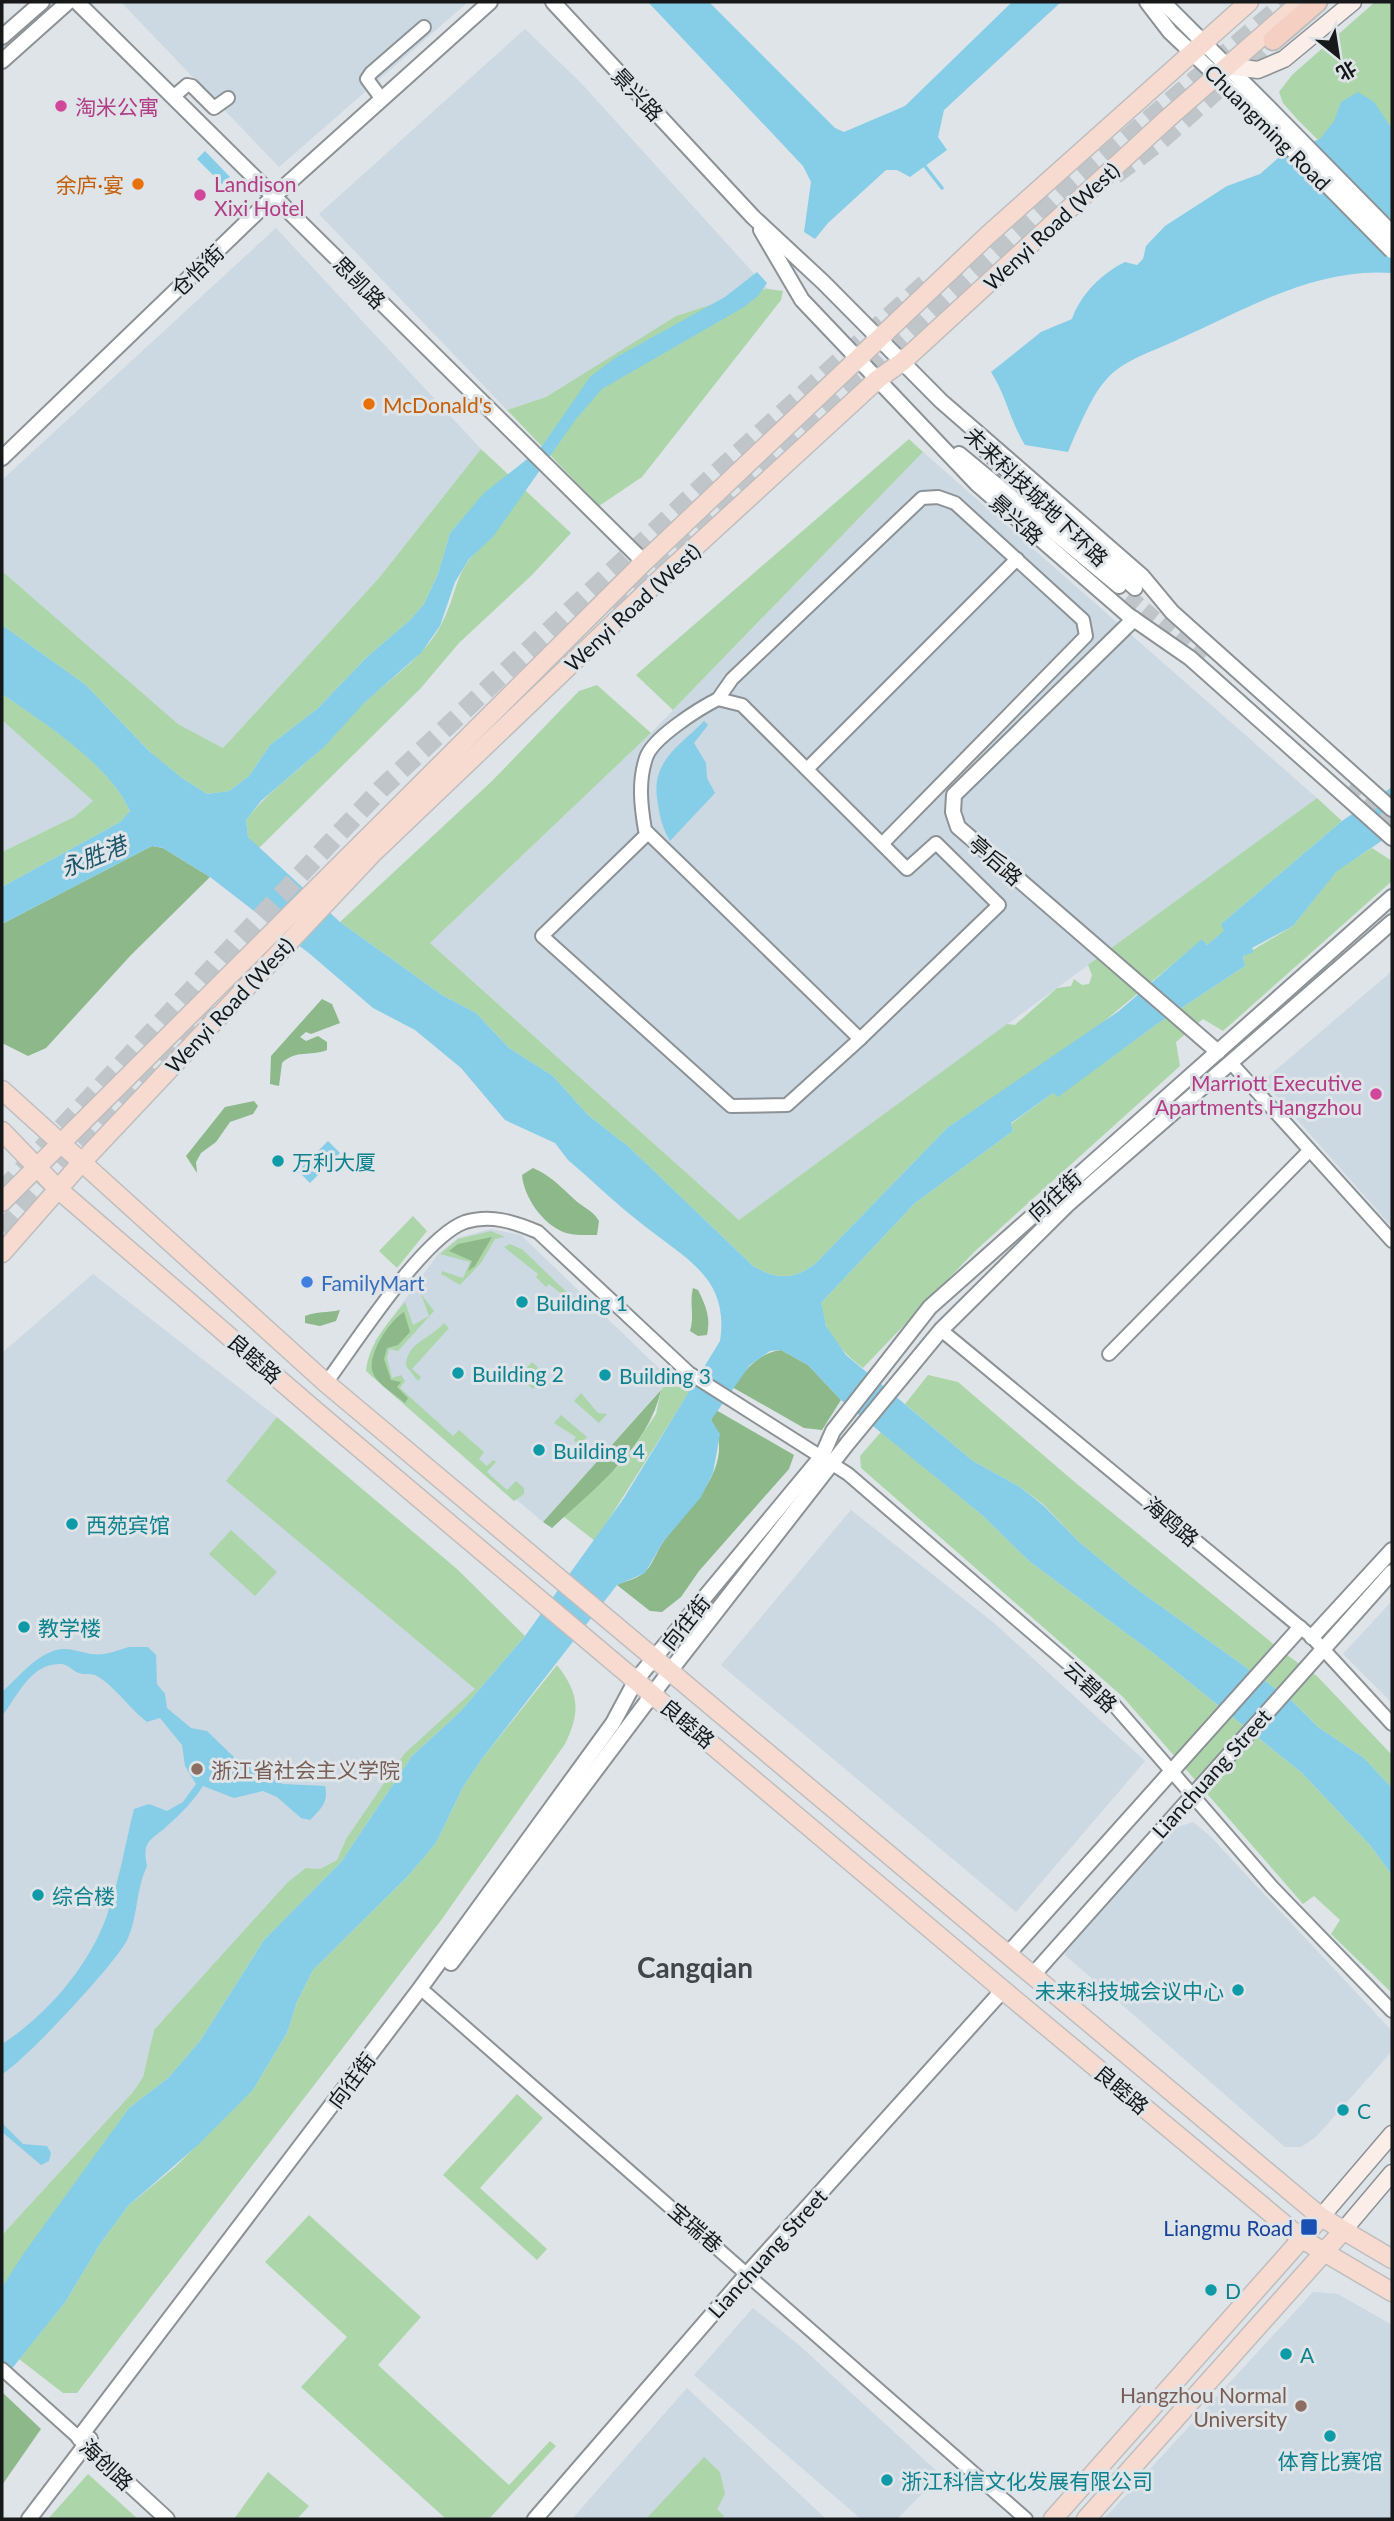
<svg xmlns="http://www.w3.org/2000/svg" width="1394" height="2521" font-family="Lato,'Noto Sans SC',sans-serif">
<rect width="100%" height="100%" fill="#dee4e8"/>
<!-- built -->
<g fill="#ccd8e2">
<polygon points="121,2 468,2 279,167"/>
<polygon points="525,29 581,83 768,289 756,290 676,316 546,397 507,410 319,214"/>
<polygon points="276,228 481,449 379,578 223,748 178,724 2,571 2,480"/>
<polygon points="923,452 1317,798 739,1220 430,943 651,733"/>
<polygon points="2,720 93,801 74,817 2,852"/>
<polygon points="1392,971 1392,1227 1263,1081"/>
<polygon points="490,1229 521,1235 670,1379 543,1522 369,1374 375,1341 438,1254 458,1238"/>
<polygon points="93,1274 277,1417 227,1481 475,1689 404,1754 346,1839 337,1860 320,1869 306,1868 154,2030 143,2077 133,2092 2,2235 2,1353"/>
<polygon points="851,1510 994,1623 1145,1761 1016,1912 721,1665"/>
<polygon points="1392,1601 1392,1703 1343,1654"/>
<polygon points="1193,1822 1210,1836 1392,2031 1392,2051 1316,2137 1301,2147 1285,2147 1065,1955 1068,1944 1175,1828"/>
<polygon points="1313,2292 1338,2294 1392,2325 1392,2519 1104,2519"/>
<polygon points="753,2308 800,2346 941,2475 897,2519 861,2519 694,2375"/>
<polygon points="687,2388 826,2519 572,2519"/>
</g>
<!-- green -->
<g fill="#acd6aa">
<polygon points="1375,2 1392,2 1392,227 1389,211 1297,119 1283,103 1279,92 1292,75"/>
<polygon points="768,289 783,291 781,300 642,477 599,506 507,410 546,397 676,316 756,290"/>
<polygon points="909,439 923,452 673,710 636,675"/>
<path d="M481,449L571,533L532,575L459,643L420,689L258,849L248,837L246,820C268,791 298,772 324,746C339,731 352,713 368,699C393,677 423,657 440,627C461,589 451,568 493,537L484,494L450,533L438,574L424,604L410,620L367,657L317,709L270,745L249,776L229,791L207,794L182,778L153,755L86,685L2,625V571L178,724L223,748L379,578Z"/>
<path d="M597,685L651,733L430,943L739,1220L1007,1024L1015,1025L1057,988L1071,986L1074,979L1082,985L1089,984L1092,975L1088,965L1317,798L1342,821L1221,924L1225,931L1207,945L1202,940L1090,1033L947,1128L815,1264C792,1281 776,1279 753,1266L629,1147L588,1115L553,1076L509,1048L476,1013L442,995L340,922L492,781L579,691Z"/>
<path d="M2,694C45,723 109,764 130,811L120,822L2,887V852L74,817L93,801L2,720Z"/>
<path d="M1372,848L1392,861V881L1223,1031L1203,1019L1176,1042L1180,1066L974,1252L863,1368C841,1351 823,1332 821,1303L915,1203L1013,1131L1011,1124L1053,1093L1058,1096L1157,1024L1245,966L1243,956L1293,926L1337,870Z"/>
<polygon points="413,1216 427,1231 397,1268 379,1251"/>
<polygon points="491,1231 505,1237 495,1239 481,1263 460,1285 441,1274 442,1271 463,1278 470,1262 440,1254 458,1239"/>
<polygon points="510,1244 523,1250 580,1305 582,1310 549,1284 546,1287 536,1277 538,1274 504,1247"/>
<path d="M421,1294L434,1311L398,1351L389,1349L387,1358L392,1378L401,1375L405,1381L400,1388L453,1436L459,1430L484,1452L479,1459L487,1466L493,1460L496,1462L487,1472L507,1490L516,1481L524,1488V1494L514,1501L366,1371C369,1343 388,1323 405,1302L413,1325L429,1316Z"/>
<path d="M444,1323L449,1328L412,1369L421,1377L418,1381L406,1366C406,1343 429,1340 444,1323Z"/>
<polygon points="532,1362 546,1375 533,1389 519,1376"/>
<polygon points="928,1375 958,1382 1077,1484 1287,1655 1317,1676 1392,1755 1392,1788 1364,1758 1318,1727 1290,1699 1134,1587 1078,1541 1044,1505 1020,1487 973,1461 905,1404"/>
<polygon points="670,1379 690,1391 595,1541 563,1516 625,1460 656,1414 661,1390"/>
<polygon points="581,1393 598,1413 607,1414 599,1423 574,1401"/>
<polygon points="561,1415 587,1437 578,1446 574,1440 576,1437 554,1423"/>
<polygon points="277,1417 457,1569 525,1636 460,1712 412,1756 341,1862 264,1940 200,2041 168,2078 129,2108 2,2287 2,2235 133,2092 143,2077 154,2030 288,1882 306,1868 320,1869 337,1860 346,1839 404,1754 475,1689 226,1481"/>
<polygon points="881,1432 982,1515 1029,1561 1157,1656 1302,1773 1370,1845 1392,1875 1392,1993 1331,1934 1340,1920 1314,1896 1303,1904 1123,1697 861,1468 860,1456"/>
<polygon points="231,1530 277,1572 255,1596 209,1554"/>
<path d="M557,1665C579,1693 581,1711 565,1744L442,1919L77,2393H63L19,2359L66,2301L100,2244L128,2206L175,2167L253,2090L287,2033L297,2002L313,1970L408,1876L436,1843L463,1787L481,1760Z"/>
<polygon points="517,2094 543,2118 480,2188 547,2249 537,2260 443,2175"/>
<polygon points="309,2215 421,2317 378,2365 509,2485 550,2441 556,2446 489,2519 446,2519 301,2387 347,2337 265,2262"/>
<polygon points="704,2457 720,2472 725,2494 717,2509 724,2516 721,2519 646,2519"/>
<polygon points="268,2472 309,2506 297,2519 234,2519"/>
<polygon points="88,2474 138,2519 48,2519"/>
</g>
<!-- forest -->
<g fill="#8cb88a">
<polygon points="152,846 163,848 210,877 131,955 46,1048 28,1056 2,1043 2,924"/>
<path d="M322,999L332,1004L340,1023L311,1034L306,1032L300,1037L306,1041L318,1036L327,1042V1050C309,1057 297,1049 282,1063L279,1086L270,1084L271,1056Z"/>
<polygon points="254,1101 258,1106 253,1114 230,1122 216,1142 201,1153 196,1162 197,1173 186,1156 225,1107"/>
<path d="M533,1168C551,1176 559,1185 574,1199C583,1208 592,1209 599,1221L597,1235C586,1235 573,1236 563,1232C542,1223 524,1197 522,1175Z"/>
<polygon points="492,1237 475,1266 468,1271 472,1261 449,1251 458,1244"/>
<path d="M693,1288L698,1290C706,1306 711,1318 707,1335L698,1336L690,1331C695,1316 689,1303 693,1288Z"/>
<path d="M340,1310L336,1321L320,1326L305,1323V1316C317,1311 327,1313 340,1310Z"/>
<path d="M404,1312L410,1332L398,1345L387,1348L384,1359L391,1380L401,1382L397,1387L408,1398L405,1403C396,1395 377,1384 373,1373C366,1356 389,1321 404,1312Z"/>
<path d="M781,1350L808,1365L841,1400L822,1430L804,1428L732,1387C746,1370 758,1353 781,1350Z"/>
<path d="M661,1390C648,1448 594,1489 552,1528L543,1522Z"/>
<path d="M716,1410L794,1455L789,1469L699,1571L681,1597L662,1612L650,1611L617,1585C625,1581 640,1578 646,1571C654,1562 658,1548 666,1538C691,1505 738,1464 711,1420Z"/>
<polygon points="2,2392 41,2429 2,2485"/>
</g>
<!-- water -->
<g fill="#86cde8">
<polygon points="648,2 709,2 835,128 844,132 905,106 1012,2 1061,2 944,110 938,137 947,150 910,177 897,170 886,170 828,223 815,239 804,232 811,182 803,166"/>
<path d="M1358,92L1374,102L1392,129V273C1315,267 1247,309 1179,339C1155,351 1123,359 1105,381C1092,395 1076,433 1068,452L1025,445C1010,421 1006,395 991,372L1041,332L1072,319C1081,294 1101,274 1125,262L1137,265L1143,259L1146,246L1165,226L1227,186L1260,174L1286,151L1320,139L1334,121L1341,102Z"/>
<polygon points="205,151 230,177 222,184 197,159"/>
<path d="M757,272L767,283L758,296L744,307L602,389L576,419L493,537L469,559L455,582L440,626L421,653L365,702L324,747L261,801L246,820L248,837L340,922L442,995L476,1013L509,1048L553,1076L588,1115L629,1147L753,1266C776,1279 792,1281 815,1264L947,1128L1119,1011L1202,939L1207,945L1224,931L1221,924L1342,821L1392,787V834L1337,871L1293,926L1252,948L1254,952L1243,956L1245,966L1157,1024L1058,1097L1053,1093L1011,1123L1013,1131L915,1203L821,1303L826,1326L846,1355L973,1461L1020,1487L1044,1506L1078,1541L1134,1587L1290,1699L1318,1727L1364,1758L1392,1788V1875L1370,1845L1302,1773L1157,1656L1029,1561L982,1515L841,1400L808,1365L781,1350L770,1351L750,1365L711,1420L720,1434L713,1473L701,1497L663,1542L645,1573L617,1585L481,1760L463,1787L436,1843L408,1876L313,1970L297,2002L287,2033L253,2090L198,2145L128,2206L100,2244L66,2301L2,2381V2287L24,2253L129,2108L168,2078L200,2041L264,1940L341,1862L412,1756L460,1712L525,1636L624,1498L720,1341C730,1277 684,1258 642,1224C616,1204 593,1181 568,1160L555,1143L505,1120L461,1068L415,1030L373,1008L310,954L210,877L163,848L152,846L2,924V887L120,822L130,811C109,764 44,723 2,694V625L86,685L149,751L182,778L207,794L229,791L249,776L270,745L317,709L367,657L410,620L424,604L438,574L450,533L484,493L540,449L590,377L615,358L725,297Z"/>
<path d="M704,721L708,725L694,743L706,763L707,778L715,793L670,841C662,827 659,814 657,798C652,760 680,746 704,721Z"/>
<polygon points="328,1141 340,1153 310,1183 298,1171 310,1159 308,1156 313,1151 316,1153"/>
<path d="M129,1647H148L156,1655L157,1684L165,1694L167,1708L191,1728L207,1731L239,1762L283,1784L325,1786C329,1802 321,1809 310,1820L301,1818L277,1797L263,1791L234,1798L203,1786C194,1800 181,1814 168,1825C153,1840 141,1839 147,1866C136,1889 138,1915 128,1938C120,1959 22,2064 2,2074V2044C46,2016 88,1967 106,1918C119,1883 125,1845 134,1809L149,1804L167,1811L183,1802L196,1784L185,1766L182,1745L160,1718L147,1722C131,1710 112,1683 95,1675C89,1673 84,1675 79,1673C72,1671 69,1664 60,1664C31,1663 17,1697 2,1716V1692C18,1678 32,1659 53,1651C67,1646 78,1652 91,1654C105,1656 116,1651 129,1647Z"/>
<polygon points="2,2123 23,2144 47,2146 51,2153 49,2161 41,2165 2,2132"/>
</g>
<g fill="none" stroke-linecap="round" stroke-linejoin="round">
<!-- stream -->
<polyline stroke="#86cde8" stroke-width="3.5" points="924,165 942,188"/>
<!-- tertiary-tunnel -->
<g stroke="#c0c5c9" stroke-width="14" stroke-dasharray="14 7" stroke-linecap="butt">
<polyline points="1129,595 1204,661"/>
<polyline points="1347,789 1392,826"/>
</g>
<!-- trunk-tunnel -->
<g stroke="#c0c5c9" stroke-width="19" stroke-dasharray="19 10" stroke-linecap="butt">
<polyline points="1115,175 1159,142 1273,40"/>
<polyline points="611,606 1072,185 1286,2"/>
<polyline points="2,1191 381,789 712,477 928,281"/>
<polyline points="2,1230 210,1005"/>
</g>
<!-- minor casing -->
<g stroke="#8c9296" stroke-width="16">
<g id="minor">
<polyline points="173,97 187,85 192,86 214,108 228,98"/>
<polyline points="381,98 367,79 371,73 424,27"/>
<path d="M718,699L742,705L907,869L936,843L999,905L860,1039L645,830C641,806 638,782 646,758C652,738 700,708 718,699Z"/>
<polyline points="718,699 732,679 922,498 938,497 955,503 1083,620 1086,636 882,844"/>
<polyline points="807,769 1017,559"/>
<polyline points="648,833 542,936 731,1106 787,1105 860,1039"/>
<polyline points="1232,1064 1392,1241"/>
<polyline points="941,1330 1312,1637 1392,1724"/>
<polyline points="1109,1354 1309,1151"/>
<path d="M326,1383C355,1344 423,1237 465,1222C491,1214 514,1222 538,1232L689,1373L848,1474L1108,1698L1272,1887L1392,2011"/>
<polyline points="427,1994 1026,2519"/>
<polyline points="2,2369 79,2438"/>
</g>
</g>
<!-- tertiary casing -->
<g stroke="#8c9296" stroke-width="18">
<g id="tertiary">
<polyline points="77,2 644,562"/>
<polyline points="553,2 753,217 823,282 941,401 1142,576 1172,612 1392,809"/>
<polyline points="1147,2 1170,32 1259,116"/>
<polyline points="1163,2 1269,108"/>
<polyline points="2,37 42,2"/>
<polyline points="2,61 68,2"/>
<polyline points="761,230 802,300 977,484 1128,615 1190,658 1392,838"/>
<polyline points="984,449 1135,588"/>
<polyline points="959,454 1119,586"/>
<polyline points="2,458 274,196 490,2"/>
<polyline points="1134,619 954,795 953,812 958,827 1218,1052"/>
<polyline points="1312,1637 1392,1550"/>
<polyline points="1007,1955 1300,1628"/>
<polyline points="451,1963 670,1671 847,1444 941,1330 1067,1205 1392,922"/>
<polyline points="1032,1976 1392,1572"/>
<polyline points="29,2519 90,2439"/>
<polyline points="167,2519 79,2438 419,1990 613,1723 636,1680 822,1456 833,1431 930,1307 1392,897"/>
<polyline points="535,2519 748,2273 1003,1990"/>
</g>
</g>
<!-- secondary casing -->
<g stroke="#8c9296" stroke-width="19">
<g id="secondary">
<polyline points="1227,66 1258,70 1284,59 1353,2"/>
<polyline points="1321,2217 1392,2134"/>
<polyline points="1342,2232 1392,2173"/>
</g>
</g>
<!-- primary casing -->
<g stroke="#bebebf" stroke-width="21">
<g id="primary">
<polyline points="2,1090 326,1383 1321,2217 1392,2259"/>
<polyline points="2,1131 59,1190 318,1413 1003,1990 1302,2239 1392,2292"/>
<polyline points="2,1202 644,562 988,235 1249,2"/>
<polyline points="2,1253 81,1163 372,854 658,581 878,379 902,362 1167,119 1301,2"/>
<polyline points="1053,2519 1321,2217"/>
<polyline points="1086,2519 1342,2232"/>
</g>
</g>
<!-- trunk casing -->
<g stroke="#bebebf" stroke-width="23">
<polyline id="trunk" points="1273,40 1317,2"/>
</g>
<!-- minor -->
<use href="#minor" stroke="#fff" stroke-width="12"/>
<!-- tertiary -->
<use href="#tertiary" stroke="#fff" stroke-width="14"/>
<!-- secondary -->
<use href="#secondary" stroke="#fbede8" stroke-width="16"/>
<!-- primary -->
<use href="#primary" stroke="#f7dbd1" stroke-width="18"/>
<!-- trunk -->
<use href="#trunk" stroke="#f4cfc2" stroke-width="19"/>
<!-- tertiary-bridge casing -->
<g stroke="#8c9296" stroke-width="18" stroke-linecap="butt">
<g id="tertiary-bridge">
<polyline points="1269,108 1392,233"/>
<polyline points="1259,116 1392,251"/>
</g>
</g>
<!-- tertiary-bridge -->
<use href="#tertiary-bridge" stroke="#fff" stroke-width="14"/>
</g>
<!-- markers -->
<g fill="#d1479c" stroke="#dee4e8" stroke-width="2.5">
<circle cx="61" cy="106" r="7"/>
<circle cx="200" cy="195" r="7"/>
<circle cx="1376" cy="1094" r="7"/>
</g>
<g fill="#e8710a" stroke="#dee4e8" stroke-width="2.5">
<circle cx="138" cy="184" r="7"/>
<circle cx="369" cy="404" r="7"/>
</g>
<g fill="#0f9aa8" stroke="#dee4e8" stroke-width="2.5">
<circle cx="278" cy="1161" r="7"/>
<circle cx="522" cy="1302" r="7"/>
<circle cx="458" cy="1373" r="7"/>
<circle cx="605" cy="1375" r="7"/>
<circle cx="539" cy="1450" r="7"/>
<circle cx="72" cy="1524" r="7"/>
<circle cx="24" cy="1627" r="7"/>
<circle cx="38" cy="1895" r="7"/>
<circle cx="1238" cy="1990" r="7"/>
<circle cx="1343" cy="2110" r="7"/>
<circle cx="1211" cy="2290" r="7"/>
<circle cx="1286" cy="2354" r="7"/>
<circle cx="1330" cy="2436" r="7"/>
<circle cx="887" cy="2480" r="7"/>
</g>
<circle fill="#3f7fe0" stroke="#dee4e8" stroke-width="2.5" cx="307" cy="1282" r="7"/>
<g fill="#8d6e63" stroke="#dee4e8" stroke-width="2.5">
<circle cx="197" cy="1769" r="7"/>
<circle cx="1301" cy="2406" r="7"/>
</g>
<rect fill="#1a4fb4" stroke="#dee4e8" stroke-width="2.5" x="1300" y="2218" width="18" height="18" rx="3.5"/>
<g text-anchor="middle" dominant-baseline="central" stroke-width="6" stroke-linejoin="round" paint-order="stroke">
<!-- street labels -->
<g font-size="21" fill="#161819" stroke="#dee4e8">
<text transform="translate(638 94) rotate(47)">景兴路</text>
<text transform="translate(1268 127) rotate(45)">Chuangming Road</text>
<text transform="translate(1051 226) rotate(-43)">Wenyi Road (West)</text>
<text transform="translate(197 270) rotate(-44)">仓怡街</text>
<text transform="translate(360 282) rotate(45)">思凯路</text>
<text transform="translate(1037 496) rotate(44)">未来科技城地下环路</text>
<text transform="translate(1017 519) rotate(42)">景兴路</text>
<text transform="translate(632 607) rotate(-43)">Wenyi Road (West)</text>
<text transform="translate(996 860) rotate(41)">亭后路</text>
<text transform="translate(229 1005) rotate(-47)">Wenyi Road (West)</text>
<text transform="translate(1054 1195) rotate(-42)">向往街</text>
<text transform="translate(255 1358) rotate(41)">良睦路</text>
<text transform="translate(1172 1521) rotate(40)">海鸥路</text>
<text transform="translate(685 1622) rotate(-51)">向往街</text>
<text transform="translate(1091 1686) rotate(43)">云碧路</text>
<text transform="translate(688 1723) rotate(40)">良睦路</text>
<text transform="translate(1211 1773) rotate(-48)">Lianchuang Street</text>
<text transform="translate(351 2080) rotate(-53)">向往街</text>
<text transform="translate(1122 2089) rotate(40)">良睦路</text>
<text transform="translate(696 2227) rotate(41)">宝瑞巷</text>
<text transform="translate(767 2253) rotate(-48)">Lianchuang Street</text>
<text transform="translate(107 2464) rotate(43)">海创路</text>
</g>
<!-- hotel labels -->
<g font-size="21" fill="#b23c85" stroke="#dee4e8" text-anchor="start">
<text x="75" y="106">淘米公寓</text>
<text x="214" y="183">Landison<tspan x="214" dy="24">Xixi Hotel</tspan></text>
<text x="1362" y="1082" text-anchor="end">Marriott Executive<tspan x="1362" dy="24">Apartments Hangzhou</tspan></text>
</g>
<!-- food labels -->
<g font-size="21" fill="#c56008" stroke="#dee4e8" text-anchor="end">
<text x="124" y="184">余庐·宴</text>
<text x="383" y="404" text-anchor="start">McDonald's</text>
</g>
<!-- culture labels -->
<g font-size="21" fill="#0d838f" stroke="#dee4e8" text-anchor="start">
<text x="292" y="1161">万利大厦</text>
<text x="536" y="1302">Building 1</text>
<text x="472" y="1373">Building 2</text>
<text x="619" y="1375">Building 3</text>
<text x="553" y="1450">Building 4</text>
<text x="86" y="1524">西苑宾馆</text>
<text x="38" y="1627">教学楼</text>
<text x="52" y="1895">综合楼</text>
<text x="1224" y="1990" text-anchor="end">未来科技城会议中心</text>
<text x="1357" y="2110">C</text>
<text x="1225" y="2290">D</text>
<text x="1300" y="2354">A</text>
<text x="1330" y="2460" text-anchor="middle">体育比赛馆</text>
<text x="901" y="2480">浙江科信文化发展有限公司</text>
</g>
<!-- shop labels -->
<g font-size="21" fill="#366cbe" stroke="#dee4e8" text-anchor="start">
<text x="321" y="1282">FamilyMart</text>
</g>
<!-- education labels -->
<g font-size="21" fill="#785e54" stroke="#dee4e8" text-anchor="start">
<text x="211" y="1769">浙江省社会主义学院</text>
<text x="1287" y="2394" text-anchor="end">Hangzhou Normal<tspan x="1287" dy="24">University</tspan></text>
</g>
<!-- transit labels -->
<g font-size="21" fill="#164399" stroke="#dee4e8" text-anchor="end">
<text x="1293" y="2227">Liangmu Road</text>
</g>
<!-- water labels -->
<g font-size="23" font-style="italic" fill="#1d566a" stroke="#dee4e8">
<text transform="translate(93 856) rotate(-22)">永胜港</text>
</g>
<!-- district labels -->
<g font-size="28" font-weight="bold" fill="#42464a" stroke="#dee4e8">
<text x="695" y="1967">Cangqian</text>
</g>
</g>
<!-- border -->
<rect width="1394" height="2521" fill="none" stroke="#161819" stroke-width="7"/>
<!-- north arrow -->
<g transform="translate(1338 56) rotate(150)" stroke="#dee4e8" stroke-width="5" paint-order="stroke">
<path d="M0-5L12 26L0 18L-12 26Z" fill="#161819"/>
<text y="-10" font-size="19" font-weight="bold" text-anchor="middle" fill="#161819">北</text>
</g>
</svg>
